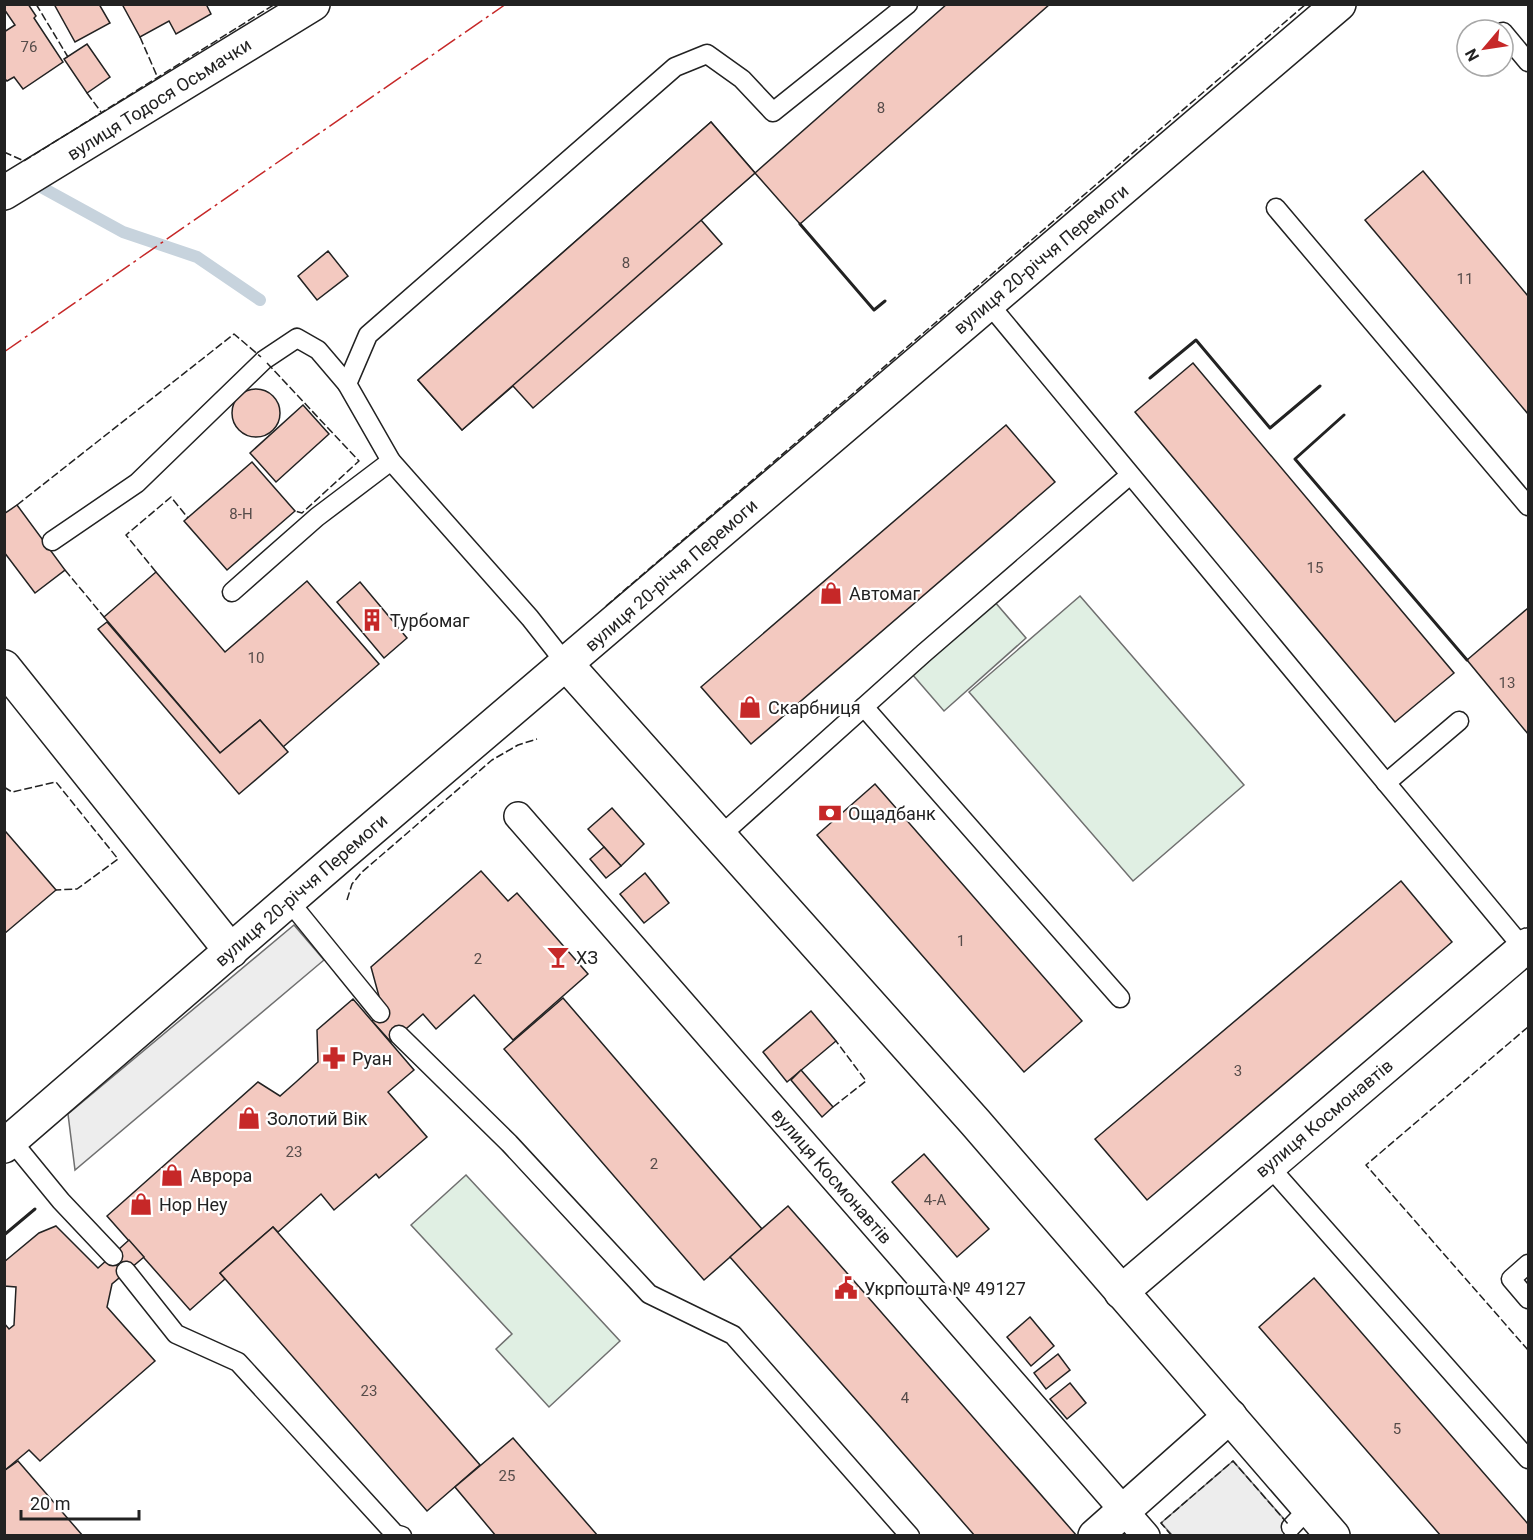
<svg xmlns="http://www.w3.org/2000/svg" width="1533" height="1540" font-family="Roboto,sans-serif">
<rect width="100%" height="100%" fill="#fff"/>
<!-- green -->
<g fill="#e0efe3" stroke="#6f6f6f" stroke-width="1.5">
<polygon points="1080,596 1244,785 1133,881 969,692"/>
<polygon points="994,601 1026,638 944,711 912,674"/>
<polygon points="466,1175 620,1341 549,1407 496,1349 512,1334 411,1225"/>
</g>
<!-- parking -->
<g fill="#ededed" stroke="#6f6f6f" stroke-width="1.5">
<polygon points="294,925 324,960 75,1170 68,1114"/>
<polygon points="1233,1461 1298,1535 1172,1535 1161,1523"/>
</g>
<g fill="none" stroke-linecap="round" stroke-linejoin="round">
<!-- stream -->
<polyline stroke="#c7d3dd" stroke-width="12" points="41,187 123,232 197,257 260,300"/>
</g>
<!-- building -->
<g fill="#f3c9c0" stroke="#222" stroke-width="1.5">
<polygon points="4,4 28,4 36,16 34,18 63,62 23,89 14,77 7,81 4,78 4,32 15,25 4,9"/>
<polygon points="54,4 99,4 110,23 75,42"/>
<polygon points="122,4 206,4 211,14 176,34 169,21 140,37"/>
<polygon points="947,4 1050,4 800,224 755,173"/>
<polygon points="87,44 110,77 87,93 64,59"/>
<polygon points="711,122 755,173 701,220 722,244 533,408 513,386 462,430 418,380"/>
<polygon points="711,122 755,173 462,430 418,380"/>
<polygon points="1423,171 1528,296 1528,414 1365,220"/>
<polygon points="328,251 348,276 317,300 298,276"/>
<polygon points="1193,363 1454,673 1395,722 1135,412"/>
<circle cx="256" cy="413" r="24"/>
<polygon points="303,405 329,434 276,482 250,453"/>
<polygon points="1006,425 1055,482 751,744 701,687"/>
<polygon points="252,462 295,511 227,570 184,521"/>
<polygon points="17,505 65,570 35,593 4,552 4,514"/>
<polygon points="156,572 225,652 307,581 379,664 283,747 260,720 220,753 104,617"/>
<polygon points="360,582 407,638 384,658 337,602"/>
<polygon points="1528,608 1528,734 1467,660"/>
<polygon points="107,622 220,753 260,720 288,752 239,794 98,629"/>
<polygon points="875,784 1082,1021 1024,1072 817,835"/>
<polygon points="612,808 644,844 621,866 588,829"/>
<polygon points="6,832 56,890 4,934 4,834"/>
<polygon points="604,847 621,866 606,878 590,859"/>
<polygon points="481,871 508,901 517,893 588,974 513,1040 474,995 436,1029 423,1014 391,1042 372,1021 383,1011 371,967"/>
<polygon points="645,873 669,903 644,923 620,894"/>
<polygon points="1401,881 1452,942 1147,1200 1095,1139"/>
<polygon points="563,998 762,1229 704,1280 504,1049"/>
<polygon points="353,999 414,1070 388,1092 427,1137 379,1178 376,1174 334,1210 321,1194 278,1232 273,1227 220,1273 225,1279 190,1310 107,1216 258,1082 280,1096 296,1082 318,1062 317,1030"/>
<polygon points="811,1011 836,1041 787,1082 763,1052"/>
<polygon points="801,1070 833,1107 822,1117 791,1080"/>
<polygon points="924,1154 989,1229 957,1257 892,1182"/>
<polygon points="788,1206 854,1281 1077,1536 975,1536 880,1427 730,1257"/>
<polygon points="56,1226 98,1268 129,1240 144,1257 112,1284 107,1307 155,1361 40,1461 29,1450 4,1471 4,1323 9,1329 14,1325 16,1287 4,1286 4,1262 39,1233"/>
<polygon points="273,1227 480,1465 427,1511 220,1273"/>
<polygon points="1314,1278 1528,1524 1528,1536 1441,1536 1259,1327"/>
<polygon points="1030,1317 1054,1346 1031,1366 1007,1337"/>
<polygon points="1058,1354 1070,1370 1046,1389 1034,1373"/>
<polygon points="1070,1383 1086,1403 1067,1419 1050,1399"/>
<polygon points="513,1438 598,1536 496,1536 455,1487"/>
<polygon points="18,1461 83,1536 4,1536 4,1471"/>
</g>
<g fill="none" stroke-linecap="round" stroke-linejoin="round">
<!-- service casing -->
<g stroke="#222" stroke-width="21">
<g id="service">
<polyline points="1503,32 1528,62"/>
<polyline points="1276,208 1528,506"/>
<polyline points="989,304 1524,949"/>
<polyline points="52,541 137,483 264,360 297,338 318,350 347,384"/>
<polyline points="232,592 317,517 391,461"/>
<polyline points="567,665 530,618 391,461 347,384 368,335 675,67 707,54 742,79 773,112 908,4"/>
<polyline points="864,707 1120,998"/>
<polyline points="1386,783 1459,721"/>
<polyline points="720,836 924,653 1130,475"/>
<polyline points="289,901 380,1013"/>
<polyline points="399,1035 509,1143 649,1294 733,1335 910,1536"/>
<polyline points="11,1140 61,1201 113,1256"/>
<polyline points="1268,1165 1528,1459"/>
<polyline points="1528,1264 1511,1279 1528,1299"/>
<polyline points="126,1271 176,1334 238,1362 395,1534 402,1536"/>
<polyline points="1291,1527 1309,1508"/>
</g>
</g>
<!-- pedestrian casing -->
<g stroke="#222" stroke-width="30">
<polyline id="pedestrian" points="518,816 1146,1536"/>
</g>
<!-- minor casing -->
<g stroke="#222" stroke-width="36">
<g id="minor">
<polyline points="4,193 313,4"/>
<polyline points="567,665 975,1122 1333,1536"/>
<polyline points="4,667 231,951"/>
<polyline points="1121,1292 1528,945"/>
<polyline points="1095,1536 1230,1416"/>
</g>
</g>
<!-- tertiary casing -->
<g stroke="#222" stroke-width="36">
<polyline id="tertiary" points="4,1146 340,856 1339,4"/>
</g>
<!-- service -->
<use href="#service" stroke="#fff" stroke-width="18"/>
<!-- pedestrian -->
<use href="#pedestrian" stroke="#fff" stroke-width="27"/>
<!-- minor -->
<use href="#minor" stroke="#fff" stroke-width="33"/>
<!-- tertiary -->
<use href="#tertiary" stroke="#fff" stroke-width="33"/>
<!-- fence -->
<g stroke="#222" stroke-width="1.5" stroke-dasharray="8 3" stroke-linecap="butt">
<polyline points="36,4 68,57"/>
<polyline points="140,37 157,76"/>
<polyline points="87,93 101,112"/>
<polyline points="4,152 24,161 275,4"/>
<polyline points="267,363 359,461 302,513 295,511"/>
<polyline points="17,505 234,334 261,357"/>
<polyline points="65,570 104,617"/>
<polyline points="156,572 126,535 171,497 188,518"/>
<polyline points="606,606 1306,4"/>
<polyline points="4,787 12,792 56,782 118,859 77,889 56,890"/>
<polyline points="347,900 352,884 362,872 492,760 518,745 537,739"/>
<polyline points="1528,1027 1366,1165 1528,1350"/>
<polyline points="833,1107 866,1081 836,1041"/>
<polyline points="1172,1536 1161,1523 1233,1461 1288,1524"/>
</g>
<!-- wall -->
<g stroke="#222" stroke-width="3">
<polyline points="800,224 874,310 885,301"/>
<polyline points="1150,378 1196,340 1270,428 1320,386"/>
<polyline points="1344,415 1295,459 1467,660"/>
<polyline points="4,1235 35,1209"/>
</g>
<!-- power -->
<polyline stroke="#c62828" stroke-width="1.5" stroke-dasharray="21 4.5 3 4.5" stroke-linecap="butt" points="4,352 506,4"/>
</g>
<!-- icons -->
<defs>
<g id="shop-bare" transform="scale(1.8)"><path d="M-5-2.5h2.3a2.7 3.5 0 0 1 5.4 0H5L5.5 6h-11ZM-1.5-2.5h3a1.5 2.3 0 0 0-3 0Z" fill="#c62828" stroke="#fff" stroke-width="2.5" paint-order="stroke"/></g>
<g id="building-bare" transform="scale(1.8)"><path d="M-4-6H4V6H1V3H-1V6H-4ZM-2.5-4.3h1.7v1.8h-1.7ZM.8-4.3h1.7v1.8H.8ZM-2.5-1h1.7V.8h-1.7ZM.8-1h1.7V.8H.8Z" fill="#c62828" stroke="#fff" stroke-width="2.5" paint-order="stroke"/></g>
<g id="bank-bare" transform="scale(1.8)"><path d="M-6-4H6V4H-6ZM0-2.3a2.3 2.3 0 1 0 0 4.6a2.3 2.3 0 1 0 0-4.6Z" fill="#c62828" stroke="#fff" stroke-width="2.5" paint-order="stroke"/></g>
<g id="bar-bare" transform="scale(1.8)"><path d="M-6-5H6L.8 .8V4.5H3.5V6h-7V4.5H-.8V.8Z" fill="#c62828" stroke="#fff" stroke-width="2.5" paint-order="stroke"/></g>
<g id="pharmacy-bare" transform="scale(1.8)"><path d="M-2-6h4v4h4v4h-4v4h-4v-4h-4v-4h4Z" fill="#c62828" stroke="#fff" stroke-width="2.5" paint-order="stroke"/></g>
<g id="civic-bare" transform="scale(1.8)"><path d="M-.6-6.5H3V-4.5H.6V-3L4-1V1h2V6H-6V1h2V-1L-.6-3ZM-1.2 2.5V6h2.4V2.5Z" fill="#c62828" stroke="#fff" stroke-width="2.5" paint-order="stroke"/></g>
</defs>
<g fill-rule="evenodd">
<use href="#shop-bare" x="831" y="593"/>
<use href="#building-bare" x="372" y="620"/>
<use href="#shop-bare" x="750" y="707"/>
<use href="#bank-bare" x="830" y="813"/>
<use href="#bar-bare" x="558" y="957"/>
<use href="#pharmacy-bare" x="334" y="1058"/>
<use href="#shop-bare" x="249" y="1118"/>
<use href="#shop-bare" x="172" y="1175"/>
<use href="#shop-bare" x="141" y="1204"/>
<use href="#civic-bare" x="846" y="1288"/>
</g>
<g text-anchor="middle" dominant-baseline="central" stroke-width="4.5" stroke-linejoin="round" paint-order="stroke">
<!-- number labels -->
<g font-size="15" fill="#564c4a">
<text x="29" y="47">76</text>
<text x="881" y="108">8</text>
<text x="626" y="263">8</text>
<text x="1465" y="279">11</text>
<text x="241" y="514">8-Н</text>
<text x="1315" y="568">15</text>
<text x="256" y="658">10</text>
<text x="1507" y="683">13</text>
<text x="961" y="941">1</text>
<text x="478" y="959">2</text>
<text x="1238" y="1071">3</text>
<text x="294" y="1152">23</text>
<text x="654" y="1164">2</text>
<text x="935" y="1200">4-А</text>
<text x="369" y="1391">23</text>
<text x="905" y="1398">4</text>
<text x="1397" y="1429">5</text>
<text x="507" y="1476">25</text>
</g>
<!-- street labels -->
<g font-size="18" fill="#222" stroke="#fff">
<text transform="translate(159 99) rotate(-32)">вулиця Тодося Осьмачки</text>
<text transform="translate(1041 259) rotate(-40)">вулиця 20-річчя Перемоги</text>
<text transform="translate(671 575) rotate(-41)">вулиця 20-річчя Перемоги</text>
<text transform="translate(301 890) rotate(-41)">вулиця 20-річчя Перемоги</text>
<text transform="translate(1324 1118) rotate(-40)">вулиця Космонавтів</text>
<text transform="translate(832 1176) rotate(49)">вулиця Космонавтів</text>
</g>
<!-- poi labels -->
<g font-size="18" fill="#222" stroke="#fff" text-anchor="start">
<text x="849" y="593">Автомаг</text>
<text x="390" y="620">Турбомаг</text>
<text x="768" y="707">Скарбниця</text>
<text x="848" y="813">Ощадбанк</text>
<text x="576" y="957">ХЗ</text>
<text x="352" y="1058">Руан</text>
<text x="267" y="1118">Золотий Вік</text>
<text x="190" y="1175">Аврора</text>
<text x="159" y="1204">Hop Hey</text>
<text x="864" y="1288">Укрпошта № 49127</text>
</g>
</g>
<!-- border -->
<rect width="1533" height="1540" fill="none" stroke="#222222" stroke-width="12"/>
<!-- north arrow -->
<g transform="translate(1485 48) rotate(241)"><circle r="28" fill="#ffffff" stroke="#a7a7a7" stroke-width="1.5"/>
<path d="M0-4.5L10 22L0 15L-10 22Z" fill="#c62828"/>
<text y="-9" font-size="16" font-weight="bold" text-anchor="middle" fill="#222222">N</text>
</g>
<!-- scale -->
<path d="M21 1510v9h118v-9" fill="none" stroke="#222222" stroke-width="3"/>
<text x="30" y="1510" font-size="18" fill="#222222" stroke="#ffffff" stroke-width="4.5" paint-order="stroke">20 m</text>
</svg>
